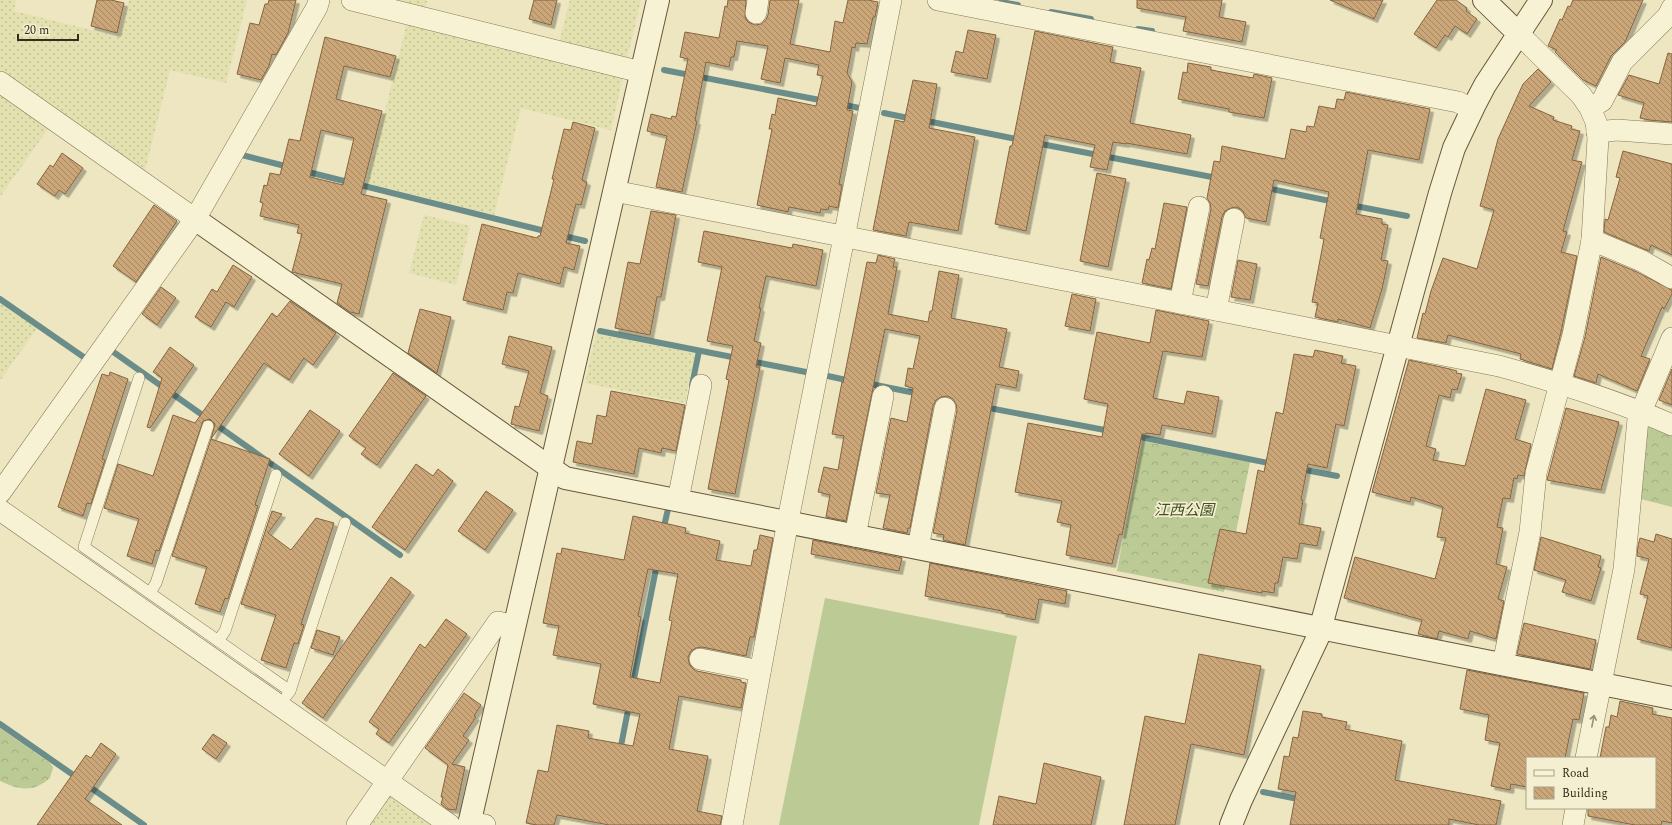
<svg xmlns="http://www.w3.org/2000/svg" width="1672" height="825" font-family="Spectral,'Noto Sans JP',serif">
<defs>
<pattern id="farmland-dots" width="8" height="8" patternUnits="userSpaceOnUse"><rect width="8" height="8" fill="#e2e1af"/><path d="M2 2h.1M6 6h.1" fill="none" stroke="#c2c196" stroke-width="1.8" stroke-linecap="round"/></pattern>
<pattern id="forest-crowns" width="20" height="18" patternUnits="userSpaceOnUse"><rect width="20" height="18" fill="#bcca95"/><path d="M2 6a3 3 0 1 1 6 0M12 15a3 3 0 1 1 6 0" fill="none" stroke="#a2ae80"/></pattern>
<pattern id="building-back-hatch" width="6" height="6" patternUnits="userSpaceOnUse"><rect width="6" height="6" fill="#caa678"/><path d="M-1 5l2 2M0 0l6 6M5-1l2 2" fill="none" stroke="#a58762"/></pattern>
<filter id="shadow"><feDropShadow dx="3.5" dy="3.5" stdDeviation="0" flood-color="#0004"/></filter>
</defs>
<rect width="100%" height="100%" fill="#ede6c1"/>
<!-- farmland -->
<g fill="url(#farmland-dots)">
<polygon points="0,0 16,0 14,11 120,37 129,0 247,0 226,83 170,70 144,174 0,73"/>
<polygon points="388,0 427,0 425,9"/>
<polygon points="570,0 641,0 627,59 559,43"/>
<polygon points="407,23 623,77 611,130 521,108 494,215 367,183"/>
<polygon points="2,93 50,126 0,197 0,96"/>
<polygon points="424,215 470,226 456,285 409,273"/>
<polygon points="0,302 37,328 0,381"/>
<polygon points="596,334 695,353 685,403 585,383"/>
<polygon points="391,794 434,825 364,825"/>
</g>
<!-- forest -->
<g fill="url(#forest-crowns)">
<polygon points="1649,423 1672,433 1672,507 1637,498 1644,426"/>
<polygon points="1142,441 1250,462 1224,592 1117,571"/>
<path d="M0,728L50,763L53,767L50,778C33,793 19,790 0,781Z"/>
</g>
<!-- garden -->
<polygon fill="#bcca95" points="825,598 1017,636 979,825 779,825"/>
<g fill="none" stroke-linecap="round" stroke-linejoin="round">
<!-- stream -->
<g stroke="#6b8d89" stroke-width="6">
<polyline points="1001,2 1018,5"/>
<polyline points="1051,12 1091,19"/>
<polyline points="1138,29 1152,31"/>
<polyline points="664,70 825,101"/>
<polyline points="840,104 864,109"/>
<polyline points="884,113 913,119"/>
<polyline points="922,120 1021,140"/>
<polyline points="1036,143 1217,178"/>
<polyline points="242,155 289,167"/>
<polyline points="304,171 549,232"/>
<polyline points="1266,188 1335,202"/>
<polyline points="1350,205 1407,216"/>
<polyline points="560,235 585,241"/>
<polyline points="0,299 85,358"/>
<polyline points="600,331 737,358"/>
<polyline points="112,351 400,555"/>
<polyline points="750,361 811,373"/>
<polyline points="823,375 851,381"/>
<polyline points="866,383 920,394"/>
<polyline points="692,385 699,351"/>
<polyline points="984,407 1110,431"/>
<polyline points="1135,436 1273,464"/>
<polyline points="1300,469 1337,476"/>
<polyline points="663,531 668,509"/>
<polyline points="633,684 657,564"/>
<polyline points="0,724 79,779"/>
<polyline points="620,751 629,705"/>
<polyline points="87,785 144,825"/>
<polyline points="1263,792 1303,800"/>
</g>
</g>
<!-- building -->
<g fill="url(#building-back-hatch)" stroke="#84653f" fill-rule="evenodd" filter="url(#shadow)">
<polygon points="97,0 111,0 124,3 117,33 91,26"/>
<polygon points="269,0 296,0 288,33 276,55 272,54 269,66 261,80 237,74 250,23 259,25 265,4 268,4"/>
<polygon points="534,0 557,0 551,25 529,19"/>
<polygon points="728,0 746,0 745,17 748,22 755,25 761,24 766,20 768,15 770,0 799,0 790,44 830,52 835,21 843,23 848,0 868,0 878,2 875,17 873,17 867,44 856,43 855,48 852,47 849,64 847,73 852,82 847,110 853,111 839,184 842,185 838,208 829,206 828,210 821,209 820,213 789,207 788,212 757,205 772,129 769,129 772,114 775,115 778,98 816,106 823,76 817,75 819,65 785,58 780,83 761,79 768,46 737,41 734,57 731,57 729,67 706,62 695,121 697,121 682,192 656,187 667,136 647,131 651,114 671,119 672,116 676,117 688,59 680,57 685,32 719,38 725,6 727,7"/>
<polygon points="1137,0 1222,0 1219,17 1246,22 1242,42 1183,31 1186,17 1137,8"/>
<polygon points="1330,0 1383,0 1374,19"/>
<polygon points="1437,0 1456,0 1467,8 1466,11 1477,19 1467,34 1455,26 1448,37 1445,35 1436,48 1414,34"/>
<polygon points="1573,0 1643,0 1625,42 1611,56 1596,86 1583,80 1555,52 1557,50 1548,46 1560,19 1562,20 1568,6 1570,7"/>
<polygon points="968,30 996,35 987,79 951,72 956,51 963,53"/>
<polygon points="1035,31 1113,47 1110,62 1141,68 1130,123 1191,135 1187,154 1126,143 1126,144 1113,142 1107,170 1090,167 1095,145 1045,135 1026,231 995,224 1010,146 1012,146"/>
<path d="M325,37L396,56L390,77L344,66L336,99L382,111L361,194L387,200L359,314L350,312L337,303L342,284L292,272L302,234L297,233L299,225L260,216L263,203L260,202L264,185L267,186L270,173L280,175L289,139L300,141ZM321,130L354,138L343,185L310,177Z"/>
<polygon points="1668,53 1672,54 1672,122 1649,120 1640,118 1644,103 1618,95 1629,75 1659,84"/>
<polygon points="1188,63 1211,67 1211,70 1253,78 1254,74 1272,78 1264,118 1229,112 1229,109 1178,99 1183,72 1187,73"/>
<polygon points="1538,69 1551,82 1529,106 1554,117 1553,120 1572,126 1571,129 1580,131 1572,160 1582,162 1563,231 1567,232 1561,252 1577,256 1561,332 1552,369 1520,359 1521,354 1448,335 1446,343 1417,338 1423,313 1425,314 1431,291 1443,258 1477,269 1494,210 1480,206 1498,139 1523,84"/>
<polygon points="913,80 937,84 929,128 975,137 958,231 909,222 906,236 873,230 895,120 904,122"/>
<polygon points="1346,92 1430,109 1419,160 1368,150 1356,214 1382,219 1382,224 1388,225 1381,260 1388,261 1382,289 1370,328 1338,319 1338,322 1315,317 1318,303 1312,302 1324,239 1320,238 1329,192 1274,180 1266,222 1246,218 1242,210 1237,207 1231,208 1225,211 1222,217 1208,286 1196,284 1211,209 1210,203 1207,198 1214,161 1220,162 1222,146 1285,159 1291,129 1306,132 1307,126 1314,127 1319,106 1335,109 1337,99 1344,100"/>
<polygon points="573,122 595,128 582,180 587,182 581,205 576,204 566,243 580,246 574,270 564,267 560,284 518,273 513,293 507,292 503,310 463,300 482,224 537,238 538,236 540,236 554,179 552,179 564,129 571,130"/>
<polygon points="1623,151 1672,164 1672,255 1651,245 1649,251 1604,232 1605,219 1608,220 1620,178 1616,177"/>
<polygon points="62,153 83,168 65,194 59,190 55,196 37,184 50,165 53,167"/>
<polygon points="1097,173 1126,179 1108,267 1080,261"/>
<polygon points="1164,203 1187,207 1171,289 1142,283 1147,259 1149,260 1152,248 1155,249"/>
<polygon points="154,205 177,221 136,282 113,266"/>
<polygon points="651,211 676,215 661,297 657,297 650,335 615,328 628,262 640,264"/>
<polygon points="704,231 792,248 793,244 823,250 816,286 766,276 759,308 761,308 754,341 761,343 756,367 760,367 735,494 708,489 729,380 726,379 733,346 707,341 722,267 698,262"/>
<polygon points="878,255 895,259 893,267 897,267 888,314 928,322 930,311 932,311 939,271 959,275 951,318 1007,329 999,367 1019,371 1016,388 996,384 965,545 943,540 944,535 933,533 957,410 956,404 953,399 948,396 941,397 936,400 933,406 910,528 908,528 907,533 883,528 890,495 876,493 891,418 907,422 913,388 905,386 908,368 913,369 920,336 885,329 846,521 826,517 830,495 818,492 824,467 838,470 844,436 832,434 842,382 843,383 867,262 876,263"/>
<polygon points="1601,257 1637,272 1672,290 1672,294 1664,309 1662,307 1641,356 1650,359 1637,391 1598,374 1596,383 1574,376 1585,337"/>
<polygon points="1238,260 1257,264 1250,300 1231,297"/>
<polygon points="233,265 252,277 234,307 226,302 211,327 195,317 212,289 217,292"/>
<polygon points="161,287 176,298 157,325 142,314"/>
<polygon points="1072,294 1096,299 1090,331 1065,326"/>
<polygon points="290,301 336,333 313,365 304,358 289,380 264,363 211,439 215,424 210,419 203,421 159,551 156,550 152,564 127,556 139,519 104,508 118,464 153,476 173,415 195,423 272,313 277,317"/>
<polygon points="420,309 451,317 437,373 408,353"/>
<polygon points="1156,310 1209,321 1202,357 1163,351 1153,398 1184,404 1187,391 1219,397 1212,434 1162,425 1160,435 1147,433 1146,434 1142,434 1122,535 1119,534 1112,564 1066,555 1071,525 1057,522 1062,501 1015,492 1028,423 1102,437 1108,404 1084,399 1097,332 1150,343"/>
<polygon points="509,336 552,347 540,393 548,396 539,431 511,424 515,406 519,407 529,371 502,364"/>
<polygon points="170,347 194,365 150,428 147,427 162,378 153,372"/>
<polygon points="1315,350 1343,356 1341,363 1356,366 1344,426 1336,424 1327,468 1308,464 1301,500 1303,500 1299,524 1321,528 1317,546 1300,543 1297,559 1283,557 1278,583 1275,583 1274,593 1262,591 1262,593 1208,583 1220,529 1246,534 1258,470 1264,472 1276,412 1283,414 1294,354 1313,357"/>
<polygon points="1409,360 1450,369 1457,371 1456,373 1462,374 1457,390 1452,389 1450,398 1439,395 1426,446 1436,449 1433,460 1465,466 1486,389 1526,400 1515,439 1531,444 1524,476 1518,475 1517,479 1514,478 1510,499 1503,498 1497,527 1503,528 1496,564 1507,567 1498,599 1504,601 1496,639 1470,631 1468,639 1439,631 1437,639 1426,636 1418,634 1422,620 1344,598 1355,557 1435,579 1446,538 1437,537 1443,507 1411,497 1410,502 1372,492"/>
<polygon points="1672,369 1672,405 1659,400"/>
<polygon points="110,372 128,379 102,459 105,460 91,504 87,503 83,516 58,507 102,374 109,376"/>
<polygon points="393,373 426,396 377,465 361,454 366,448 349,436"/>
<polygon points="611,391 685,405 676,451 662,448 661,453 639,448 634,474 573,462 577,441 592,444 597,415 606,417"/>
<polygon points="1566,408 1619,422 1601,490 1547,480"/>
<polygon points="310,410 340,431 309,476 279,454"/>
<polygon points="211,439 270,459 255,505 258,506 228,599 225,598 220,612 195,604 207,567 172,556"/>
<polygon points="416,464 433,476 438,469 453,481 405,550 372,527"/>
<polygon points="486,491 513,510 485,550 458,531"/>
<polygon points="272,511 282,514 268,533 291,550 316,518 334,523 301,624 304,625 298,644 294,643 286,668 261,660 276,615 241,604"/>
<path d="M633,516L686,528L685,533L720,541L716,560L751,566L754,550H757L760,535L773,538L754,637H750L746,656L702,647L696,648L691,651L688,657L689,663L692,668L697,671L741,680V682L746,683L741,708L679,696L669,749L708,756L697,811L722,816L720,825H609L557,815L554,825H537L526,823L538,770L548,772L557,725L589,731L588,738L633,746L640,714L593,704L601,664L553,655L559,626L543,623L557,553L561,554L562,548L624,560ZM648,569L678,574L669,620L672,621L660,683L630,677L641,617L638,616Z"/>
<polygon points="1656,534 1672,539 1672,648 1637,639 1648,596 1640,594 1649,559 1637,556 1638,546 1640,538 1654,542"/>
<polygon points="1541,537 1601,556 1598,567 1601,568 1591,601 1562,592 1566,580 1534,570"/>
<polygon points="813,540 902,558 899,571 811,554"/>
<polygon points="930,563 1067,591 1065,604 1039,599 1035,620 1002,613 1002,611 925,596"/>
<polygon points="391,577 411,592 323,718 302,703"/>
<polygon points="446,619 467,634 389,743 376,734 379,729 369,722 420,644 425,648"/>
<polygon points="1524,623 1596,640 1590,669 1517,654"/>
<polygon points="317,630 340,637 333,655 311,648"/>
<polygon points="1199,654 1261,666 1244,755 1191,744 1175,825 1124,825 1145,716 1185,724"/>
<polygon points="1467,670 1584,693 1579,720 1573,719 1565,758 1527,758 1527,787 1511,784 1510,790 1491,786 1500,743 1485,740 1489,715 1460,709"/>
<polygon points="464,693 481,705 474,716 476,717 463,736 469,740 452,764 465,767 456,810 447,809 441,804 443,797 441,797 448,765 425,748"/>
<polygon points="1620,701 1653,708 1652,714 1672,718 1672,823 1662,821 1661,825 1635,825 1588,816 1588,808 1655,808 1655,758 1600,758 1606,727 1609,727 1611,715 1617,717"/>
<polygon points="1303,711 1322,714 1322,717 1347,722 1345,729 1402,741 1395,780 1501,801 1496,825 1479,825 1449,819 1449,825 1290,825 1296,792 1278,789 1284,756 1289,757 1293,737 1298,738"/>
<polygon points="213,734 227,743 216,759 202,749"/>
<polygon points="101,743 116,754 85,799 122,825 37,825 86,755 91,758"/>
<polygon points="1044,763 1101,777 1091,825 993,825 999,796 1036,804"/>
</g>
<g fill="none" stroke-linecap="round" stroke-linejoin="round">
<!-- lane casing -->
<g stroke="#867759" stroke-width="12">
<g id="lane">
<polyline points="139,378 84,547 290,691"/>
<polyline points="150,593 156,583 208,426"/>
<polyline points="218,641 225,631 276,475"/>
<polyline points="287,695 290,691 345,523"/>
</g>
</g>
<!-- street casing -->
<g stroke="#867759" stroke-width="22">
<g id="street">
<polyline points="352,0 641,72"/>
<polyline points="938,0 1458,102 1472,109"/>
<polyline points="756,13 758,0"/>
<polyline points="0,82 195,219"/>
<polyline points="1590,108 1602,101 1622,62 1668,16 1672,8"/>
<polyline points="1597,132 1617,130 1672,134"/>
<path d="M614,191L1499,366C1557,382 1616,400 1672,425"/>
<polyline points="1592,240 1642,261 1672,278"/>
<polyline points="1180,303 1199,207"/>
<polyline points="1216,310 1234,219"/>
<polyline points="0,493 195,219 317,7 319,0"/>
<polyline points="678,500 701,385"/>
<polyline points="0,510 450,825"/>
<polyline points="855,536 883,396"/>
<polyline points="918,548 945,408"/>
<polyline points="700,659 760,671"/>
<polyline points="1503,664 1530,532 1536,473 1573,335 1592,240 1598,138 1596,122 1590,108 1581,95 1519,34"/>
<polyline points="1586,758 1624,569 1638,419 1672,338"/>
<polyline points="469,822 485,825"/>
<polyline points="357,825 498,622 514,626"/>
<polyline points="732,825 790,510 891,0"/>
<polyline points="1573,825 1576,808"/>
</g>
</g>
<!-- secondary casing -->
<g stroke="#67583c" stroke-width="24">
<g id="secondary">
<polyline points="1484,0 1519,34"/>
<polyline points="195,219 565,478 1672,698"/>
<polyline points="469,825 658,0"/>
<polyline points="1231,825 1241,800 1318,637 1440,193 1454,148 1474,106 1485,85 1541,0"/>
</g>
</g>
<!-- lane -->
<use href="#lane" stroke="#f8f2d4" stroke-width="11"/>
<!-- street -->
<use href="#street" stroke="#f8f2d4" stroke-width="21"/>
<!-- secondary -->
<use href="#secondary" stroke="#f8f2d4" stroke-width="22"/>
</g>
<!-- one-way arrows -->
<defs><path id="oneway-shaft" d="M-6 0H5M1.5-3L5.5 0L1.5 3" fill="none" stroke-width="1.6" stroke-linecap="round" stroke-linejoin="round"/></defs>
<use stroke="#978f78" href="#oneway-shaft" transform="translate(1593 721) rotate(-79)"/>
<g text-anchor="middle" dominant-baseline="central" stroke-width="3.5" stroke-linejoin="round" paint-order="stroke">
<!-- park labels -->
<g font-size="15" font-style="italic" fill="#405224" stroke="#f4efd0">
<text x="1184" y="510">江西公園</text>
</g>
</g>
<!-- legend -->
<rect x="1526" y="757" width="130" height="52" fill="#f4efd0" stroke="#a8a188"/>
<rect x="1534" y="770" width="20" height="6" fill="#f8f2d4" stroke="#a8a188"/>
<text x="1562" y="777" font-size="12" fill="#362c1d">Road</text>
<rect x="1534" y="787" width="20" height="12" fill="url(#building-back-hatch)" stroke="#a8a188"/>
<text x="1562" y="797" font-size="12" fill="#362c1d">Building</text>
<!-- scale -->
<path d="M18 34v6h60v-6" fill="none" stroke="#362c1d" stroke-width="2"/>
<text x="24" y="34" font-size="12" fill="#362c1d" stroke="#f4efd0" stroke-width="3" paint-order="stroke">20 m</text>
</svg>
